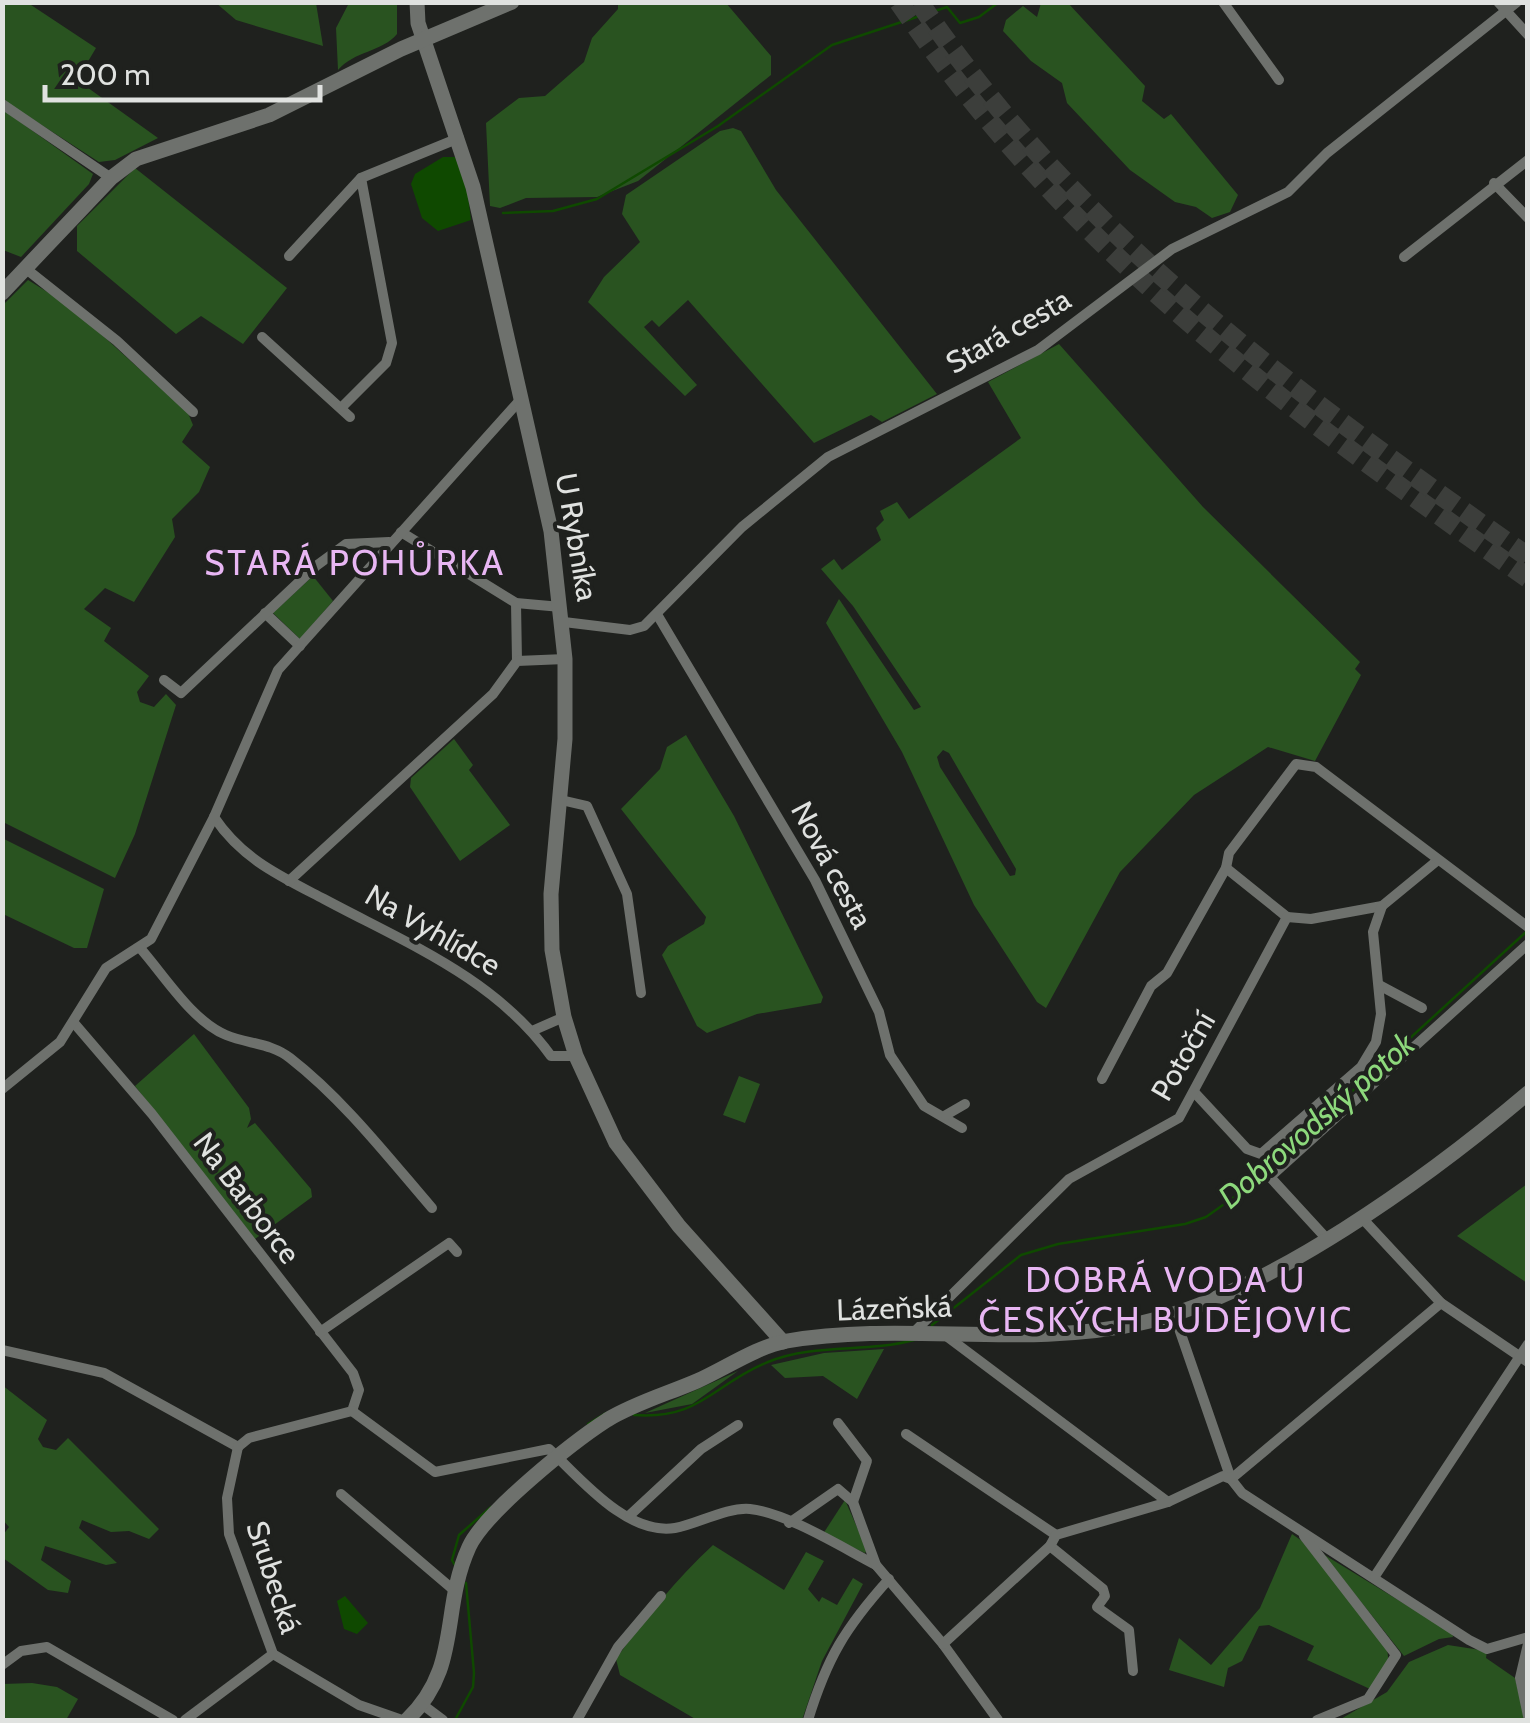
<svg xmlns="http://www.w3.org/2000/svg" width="1530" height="1723" font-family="Cabin,sans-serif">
<rect width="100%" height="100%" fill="#1f211e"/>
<!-- green -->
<g fill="#295320" fill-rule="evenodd">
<polygon points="2,3 28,3 96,48 77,80 158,138 115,160 99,162 3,100"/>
<polygon points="216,3 316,3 323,46 236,20"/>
<path d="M349,3H397V34C382,52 354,51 338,70L336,28Z"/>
<polygon points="618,3 726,3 771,56 771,75 638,181 597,197 526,198 500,208 490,206 486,123 519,98 545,96 584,62 592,38 618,9"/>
<polygon points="1041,3 1068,3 1145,86 1142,101 1164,119 1171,114 1238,195 1230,212 1212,218 1196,207 1175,202 1130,170 1067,103 1062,83 1031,61 1003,31 1006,20 1023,6 1037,17"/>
<polygon points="2,109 93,174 89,184 21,257 3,250"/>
<polygon points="733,128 741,131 776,190 937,394 882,422 871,415 814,443 688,300 659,327 652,320 644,327 697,385 685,396 588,302 604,277 640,242 622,214 626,195 720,131"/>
<polygon points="135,168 287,288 243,344 201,316 176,334 77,251 77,226"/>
<polygon points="28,280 70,306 188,413 193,425 182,442 210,467 199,492 172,519 175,537 134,602 105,588 84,609 111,628 104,641 149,676 137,692 140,702 154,707 166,694 176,705 135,834 115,878 3,822 2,306"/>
<path d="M1059,344L1203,507L1360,662L1355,669L1361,675L1315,761L1268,747L1194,795L1120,872L1046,1008L1037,1002L974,905L902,752L826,623L839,599L914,710L921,707L853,606L821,569L834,559L842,570L881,540L876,528L884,520L880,511L897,502L909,519L1021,438L988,382ZM943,750L949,753L1016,869L1015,875L1010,876L940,767L937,757Z"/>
<polygon points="313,576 333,601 300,639 273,613"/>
<polygon points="686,735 734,816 823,997 821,1003 757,1014 707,1033 697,1026 662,955 668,946 704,924 706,917 621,809 660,769 667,747"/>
<polygon points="454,739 473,765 469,770 510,825 460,861 410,787 411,778"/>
<polygon points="2,838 104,889 87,948 74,948 3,914"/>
<polygon points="194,1034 249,1108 251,1119 247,1128 255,1123 311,1189 312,1197 255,1239 135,1086"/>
<polygon points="739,1076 760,1084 745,1123 723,1115"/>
<polygon points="1527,1184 1527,1283 1457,1236"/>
<polygon points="884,1349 857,1399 823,1376 785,1378 771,1365 824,1353"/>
<polygon points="738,1371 692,1404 645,1413"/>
<polygon points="2,1385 47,1420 38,1439 43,1447 56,1450 68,1438 159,1529 149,1539 129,1531 111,1532 82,1520 79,1528 117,1563 106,1565 45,1546 41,1560 71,1581 68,1593 48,1590 3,1558 3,1535 9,1527 2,1519"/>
<polygon points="845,1500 867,1550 865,1553 823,1534"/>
<polygon points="1292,1534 1302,1541 1387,1647 1389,1666 1370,1689 1307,1660 1314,1646 1269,1625 1259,1626 1242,1661 1228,1668 1224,1687 1169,1670 1179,1638 1211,1665 1260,1608"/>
<path d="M713,1545L784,1590L806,1552L824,1561L808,1589L819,1602L822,1597L837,1605L853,1578L863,1584L822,1661L802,1720H697L620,1675L616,1659C645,1618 676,1579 713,1545Z"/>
<polygon points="1323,1554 1452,1633 1453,1637 1439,1639 1404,1656"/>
<polygon points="1448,1645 1487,1651 1486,1658 1515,1678 1525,1720 1339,1720 1387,1692 1409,1662"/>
<polygon points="32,1683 57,1687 78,1699 66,1720 3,1720 3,1684"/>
</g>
<!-- water -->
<g fill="#0f4900">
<polygon points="443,157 455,157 467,188 471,220 438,231 422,218 411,184 415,174"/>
<polygon points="345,1596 368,1623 357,1634 344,1629 337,1601"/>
</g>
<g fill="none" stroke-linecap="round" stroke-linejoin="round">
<!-- stream -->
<g stroke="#0f4900" stroke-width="2.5">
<polyline points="503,213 553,211 597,199 718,126 832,45 947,7 960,23 979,17 999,2"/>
<polyline points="932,1325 1021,1255 1058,1244 1185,1224 1206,1217 1244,1190 1526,932"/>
<path d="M634,1415C701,1420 713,1384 768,1362C814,1343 867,1353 914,1340"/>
<polyline points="588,1424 606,1413"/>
<polyline points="456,1567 452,1560 459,1535 491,1507"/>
<polyline points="290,1720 292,1720"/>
<polyline points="455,1720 473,1687 474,1673 466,1583"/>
</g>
<!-- highway-tunnel -->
<g stroke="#3c3e3b" stroke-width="20" stroke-dasharray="20 10" stroke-linecap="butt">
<path d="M899,2C1071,254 1283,405 1528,578"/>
<path d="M919,2C1077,236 1301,397 1528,557"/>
</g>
<!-- street -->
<g stroke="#6e716d" stroke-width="10">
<polyline points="1223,2 1279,80"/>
<polyline points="1498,2 1528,35"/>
<polyline points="2,104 111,178"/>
<polyline points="1494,183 1528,218"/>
<polyline points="289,256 361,178 459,138"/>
<polyline points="1404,257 1528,160"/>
<polyline points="25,268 117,341 193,412"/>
<polyline points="262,337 350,417"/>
<polyline points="341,408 386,363 392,343 361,178"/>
<polyline points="401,532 516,603 561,607"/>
<polyline points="516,603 517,661"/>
<polyline points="265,613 300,646"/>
<polyline points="658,616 815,880 879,1012 890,1055 924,1106 962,1128"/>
<polyline points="564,622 630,630 644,626 742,527 828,457 1038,350 1172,249 1288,192 1327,153 1517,2"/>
<polyline points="164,680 181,693 316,566 346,544 389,542"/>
<polyline points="561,800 587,806 627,894 641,993"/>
<path d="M214,817C242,859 280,876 324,899C406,943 495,978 551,1056H576"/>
<polyline points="1226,868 1287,917"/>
<polyline points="289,881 493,694 517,661 565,659"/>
<polyline points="1287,917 1311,919 1382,906 1438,860"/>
<path d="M140,948C164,975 192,1021 226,1035C248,1044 271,1043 290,1058C344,1100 388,1157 432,1208"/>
<polyline points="1379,985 1422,1008"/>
<polyline points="74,1023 152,1114 353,1373 359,1390 352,1411 249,1438 238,1447"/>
<polyline points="532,1031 564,1017"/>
<polyline points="1102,1079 1151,986 1167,973 1226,868 1229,853 1296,764 1316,767 1528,927"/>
<polyline points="2,1089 60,1042 106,968 151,939 214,817 278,670 521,399"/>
<polyline points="1195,1093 1247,1149 1261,1154 1361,1067 1376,1042 1381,1014 1373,932 1382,906"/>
<polyline points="946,1115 965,1104"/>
<polyline points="1361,1217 1441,1303 1528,1362"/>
<polyline points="1326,1238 1270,1177 1528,944"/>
<polyline points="1174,1314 1231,1479 1242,1493 1469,1640 1487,1649 1528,1637"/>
<polyline points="320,1332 449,1243 457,1252"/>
<polyline points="913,1333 1069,1179 1179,1118 1287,917"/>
<polyline points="945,1335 1168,1502"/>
<polyline points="2,1350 104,1373 238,1447"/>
<path d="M352,1411L435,1472L549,1449C579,1477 627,1536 675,1528C698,1524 726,1507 750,1509C787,1513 843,1548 876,1565"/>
<polyline points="838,1423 867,1461 853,1502"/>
<polyline points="906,1434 1056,1535"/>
<polyline points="238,1447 227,1498 229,1534 273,1654 359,1705 402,1720"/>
<polyline points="341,1494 456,1592"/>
<polyline points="630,1515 701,1449 738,1425"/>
<polyline points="789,1523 838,1489 853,1502 876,1565 943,1644 998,1720"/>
<polyline points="1304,1536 1396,1655 1368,1699 1317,1720"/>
<polyline points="1050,1546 1103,1589 1105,1596 1097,1607 1129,1630 1133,1671"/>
<polyline points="1375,1576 1528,1344"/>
<polyline points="943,1644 1050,1546 1056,1535 1168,1502 1223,1476 1231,1479 1441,1303"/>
<polyline points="1528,1644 1520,1678 1528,1716"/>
<polyline points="2,1665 21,1651 47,1647 173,1720"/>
<polyline points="423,1705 443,1720"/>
<polyline points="185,1720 273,1654"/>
<polyline points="577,1720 618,1647 661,1596"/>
<path d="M808,1720C827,1658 845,1628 889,1579"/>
</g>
<!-- secondary -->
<g stroke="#6e716d" stroke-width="15">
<polyline points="417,2 418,23 473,187 551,531 565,659 565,739 551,894 552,950 564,1017 576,1056 616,1143 679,1226 783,1342"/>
<polyline points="2,293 111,178 136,159 269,115 401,49 512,2"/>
<path d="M407,1720C462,1667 440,1611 469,1547C485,1512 573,1442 607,1420C635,1403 667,1394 697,1381C726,1368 756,1347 787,1341C904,1321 1025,1349 1141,1323C1267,1295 1429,1177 1528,1093"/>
</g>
</g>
<g text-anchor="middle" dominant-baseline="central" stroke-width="8" stroke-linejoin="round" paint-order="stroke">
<!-- street labels -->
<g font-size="30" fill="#e0e2e0" stroke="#1f211e">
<text transform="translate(1008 331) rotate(-30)">Stará cesta</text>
<text transform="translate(577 537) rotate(80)">U Rybníka</text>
<text transform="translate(832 865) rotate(62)">Nová cesta</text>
<text transform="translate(433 930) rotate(30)">Na Vyhlídce</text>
<text transform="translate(1183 1056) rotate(-60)">Potoční</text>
<text transform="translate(247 1198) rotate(53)">Na Barborce</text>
<text transform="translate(894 1308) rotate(-2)">Lázeňská</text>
<text transform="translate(274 1577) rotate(72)">Srubecká</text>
</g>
<!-- water labels -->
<g font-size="32" font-style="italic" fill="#8dd97c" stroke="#1f211e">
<text transform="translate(1316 1120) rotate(-41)">Dobrovodský potok</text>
</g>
<!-- quarter labels -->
<g font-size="35" letter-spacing="2.5" fill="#e8b6f3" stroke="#1f211e">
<text x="355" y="562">STARÁ POHŮRKA</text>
<text x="1166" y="1279">DOBRÁ VODA U<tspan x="1166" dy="40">ČESKÝCH BUDĚJOVIC</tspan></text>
</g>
</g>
<!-- border -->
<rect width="1530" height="1723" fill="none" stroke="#e0e2e0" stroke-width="10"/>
<!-- scale -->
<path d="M45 85v15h275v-15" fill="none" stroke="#e0e2e0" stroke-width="5"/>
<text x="60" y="85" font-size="30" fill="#e0e2e0" stroke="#1f211e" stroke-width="8" paint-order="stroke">200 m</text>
</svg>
